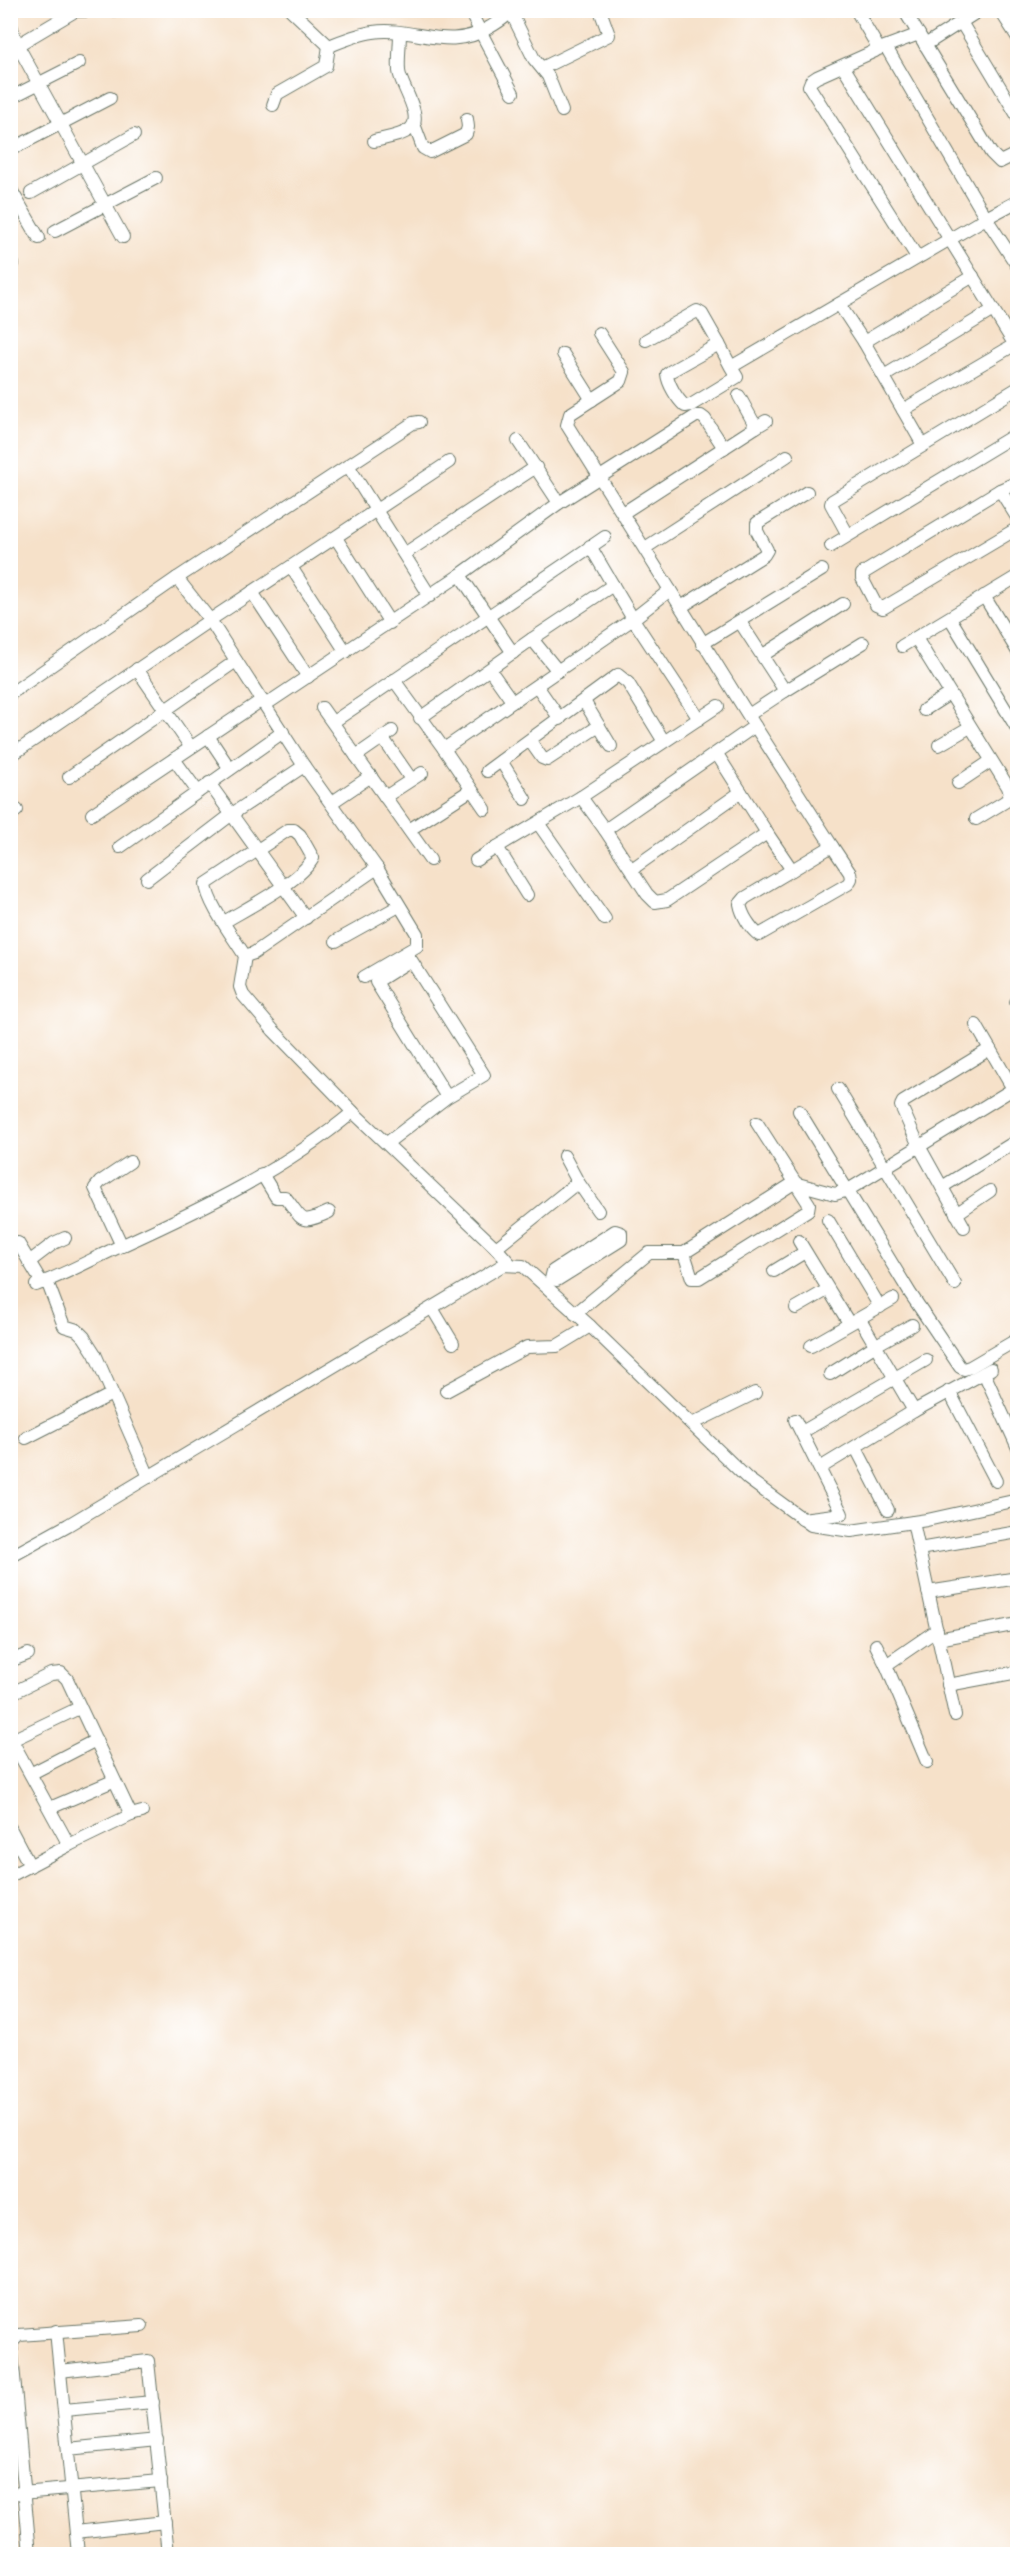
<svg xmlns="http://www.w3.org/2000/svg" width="1028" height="2565" font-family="'EB Garamond',serif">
<rect width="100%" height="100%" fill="#fff"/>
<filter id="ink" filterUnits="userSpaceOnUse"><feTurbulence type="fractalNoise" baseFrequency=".0167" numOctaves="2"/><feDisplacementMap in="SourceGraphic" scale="12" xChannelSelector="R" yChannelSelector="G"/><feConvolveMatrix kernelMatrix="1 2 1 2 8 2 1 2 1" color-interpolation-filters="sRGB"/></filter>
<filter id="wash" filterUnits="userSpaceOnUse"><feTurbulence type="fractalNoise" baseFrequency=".008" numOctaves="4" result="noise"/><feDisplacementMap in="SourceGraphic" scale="24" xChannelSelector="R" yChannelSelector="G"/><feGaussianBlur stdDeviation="1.35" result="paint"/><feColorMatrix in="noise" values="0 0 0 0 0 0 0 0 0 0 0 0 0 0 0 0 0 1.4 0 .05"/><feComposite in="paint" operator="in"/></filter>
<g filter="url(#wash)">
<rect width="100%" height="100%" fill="#f6e1c9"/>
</g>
<g filter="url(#ink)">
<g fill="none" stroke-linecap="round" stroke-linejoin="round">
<!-- street casing -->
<g stroke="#6a7668" stroke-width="14">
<g id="street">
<path d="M291,10L329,46C342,41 358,34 373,32C414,26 449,53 490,27C498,22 506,18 512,10"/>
<polyline points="469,10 513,93"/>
<polyline points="856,10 876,44 875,51 817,77 811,81 809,86 917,257"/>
<polyline points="904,10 991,153 1000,162 1018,153"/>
<polyline points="1000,10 1018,38"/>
<polyline points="511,12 534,59 548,76 562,111"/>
<polyline points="10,22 17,44 123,237"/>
<polyline points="961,22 1018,117"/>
<polyline points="925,45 980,10"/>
<polyline points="11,49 75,11 122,10"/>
<polyline points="879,49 919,34"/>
<polyline points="843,66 1018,350"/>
<polyline points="542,68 609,35 600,10"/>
<polyline points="10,98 79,63"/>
<polyline points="273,105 277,94 326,66 329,46"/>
<polyline points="414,124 423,148 430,152 466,134 468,127 467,119"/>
<path d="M374,141C385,138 402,136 410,129C425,118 400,85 399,71C398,59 400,45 400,33"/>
<polyline points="10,150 110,98"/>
<polyline points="10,188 39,238"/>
<polyline points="31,193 134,135"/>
<polyline points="1018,201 986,218 1018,267"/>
<polyline points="55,231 156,178"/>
<polyline points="10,260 13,264"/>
<polyline points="839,304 864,342 923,445"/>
<polyline points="646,340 697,311 702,314 719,344"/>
<polyline points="864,342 973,276"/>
<polyline points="563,354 592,400"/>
<path d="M731,367L719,344L671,371L667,374C668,384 677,399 685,406L691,405L737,377L731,367L986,218L886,47"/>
<polyline points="884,376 993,310"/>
<polyline points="903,410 1014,345"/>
<polyline points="756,427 766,421"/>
<polyline points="518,441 559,503"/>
<polyline points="349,467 430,596"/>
<polyline points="1018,482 1000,490 1018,519"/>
<polyline points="1000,490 865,572 862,574 862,578 876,605 883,608 1018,528"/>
<polyline points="623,513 756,427 739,396"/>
<polyline points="848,535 831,504 832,501 1018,388"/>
<polyline points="336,538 390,623"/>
<polyline points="590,546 633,619 699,719"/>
<polyline points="831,546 1018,433"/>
<polyline points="645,548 787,456"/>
<polyline points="404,554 536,467"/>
<polyline points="291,567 346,652"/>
<polyline points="460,575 513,653"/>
<polyline points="177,578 210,620 304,766 377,868 417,934 417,946 364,977"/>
<polyline points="252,592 308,677"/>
<polyline points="984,596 1018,652"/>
<polyline points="681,607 764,555 767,550 757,531 757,523 807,492"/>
<polyline points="950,618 1018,730"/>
<polyline points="740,622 785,691 863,643"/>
<polyline points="916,638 1008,787 1010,794 1006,801 976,819"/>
<polyline points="532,639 558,671"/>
<polyline points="702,644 822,570"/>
<polyline points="902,646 1018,576"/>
<polyline points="763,655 843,604"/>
<polyline points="137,669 190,746"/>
<polyline points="490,670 512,701"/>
<polyline points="394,680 444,749 633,619 670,590"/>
<polyline points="537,686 560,719"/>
<polyline points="10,694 177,578 413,423 419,422"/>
<polyline points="584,701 611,746"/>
<polyline points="265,705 460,575 559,503 696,416 701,416 705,419 724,448"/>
<polyline points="322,708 430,860"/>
<polyline points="924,710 949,694"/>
<polyline points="750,714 785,691"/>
<polyline points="420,718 532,639 613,585"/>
<polyline points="333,722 605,537"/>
<polyline points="755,726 832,846 792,870 767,833"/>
<polyline points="208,736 230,769"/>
<polyline points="382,737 411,779"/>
<polyline points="530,741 542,758 547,760 599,726"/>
<polyline points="939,745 970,727"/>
<polyline points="444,749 485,809"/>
<polyline points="10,756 210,620 449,462"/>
<polyline points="356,756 392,731"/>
<polyline points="174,759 198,792"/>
<polyline points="501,761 525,799"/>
<polyline points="487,771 618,675 628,683 663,740"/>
<polyline points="69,777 236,661"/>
<polyline points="209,783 306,918"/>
<polyline points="958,783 991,761"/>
<polyline points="385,797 422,773"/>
<polyline points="581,797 605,830 755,726 567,425 570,414 621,381 624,372 599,333"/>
<polyline points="331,803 371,776"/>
<polyline points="92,814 262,700"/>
<polyline points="10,815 17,810"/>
<polyline points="538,823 605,919"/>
<polyline points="409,830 471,790"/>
<polyline points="605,830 647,894 655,902 667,900 767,833 717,754"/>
<polyline points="120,847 283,732"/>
<polyline points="497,847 581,797 718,706"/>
<polyline points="476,860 497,847 527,895"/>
<polyline points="632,869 741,792"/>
<path d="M792,870L745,898L740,904C742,915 750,928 759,935L848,884L851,879L850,873L832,846"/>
<polyline points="147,879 232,814 304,766"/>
<path d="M224,922C247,908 301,881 313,858L300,835L294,830H288L206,884C207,903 234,938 245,956L240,987L243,995L273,1030L353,1112L496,1248L511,1265"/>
<polyline points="336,941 399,906"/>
<polyline points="245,956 254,953 377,868"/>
<polyline points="1016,1002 1018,1005"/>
<polyline points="976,1025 1016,1094"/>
<polyline points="838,1089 955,1284"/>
<polyline points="799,1111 910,1293 960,1367 964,1369 970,1367 1018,1339"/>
<polyline points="387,1143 447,1097 484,1075 411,960 376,982 447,1097"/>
<polyline points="564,1156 578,1182 598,1211"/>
<path d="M262,1174L276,1197H285C304,1220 298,1226 329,1212"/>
<polyline points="942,1187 1018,1140"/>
<polyline points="956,1214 990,1191"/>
<polyline points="828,1220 880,1307"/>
<polyline points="964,1227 919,1146 901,1106 903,1102 990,1049"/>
<polygon points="615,1231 621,1233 621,1240 557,1280 551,1279 553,1271"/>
<polyline points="799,1241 849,1323"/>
<polyline points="18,1243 42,1283"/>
<polyline points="122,1246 95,1188 100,1182 130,1162"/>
<polyline points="496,1248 578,1182"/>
<polyline points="684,1253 692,1278 699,1278 808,1210 809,1204 757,1123"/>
<polyline points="29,1262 54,1243 65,1238"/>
<polyline points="774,1271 805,1252"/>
<polyline points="47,1281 64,1326 77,1330 84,1337 95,1354 149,1477"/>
<path d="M36,1285C66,1274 94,1258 123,1245C204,1208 285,1169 353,1112"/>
<polyline points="432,1308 453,1343"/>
<polyline points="796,1308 827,1290"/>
<polyline points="575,1314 649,1253 684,1253 794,1183 835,1194 848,1190 1013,1089"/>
<polyline points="860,1319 914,1411 991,1369"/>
<polyline points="811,1346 893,1299"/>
<polyline points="984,1373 1018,1448"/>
<polyline points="830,1374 876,1345 912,1325"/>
<polyline points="446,1391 527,1347 557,1346 590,1326"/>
<polyline points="949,1391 996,1481"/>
<polyline points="795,1420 842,1514 802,1519"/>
<polyline points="692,1424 755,1393"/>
<polyline points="802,1432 926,1360"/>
<polyline points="26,1438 112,1394"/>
<polyline points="856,1448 888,1510"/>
<polyline points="820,1468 914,1411"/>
<polyline points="913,1522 955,1715"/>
<polyline points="919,1549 1018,1532"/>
<polyline points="10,1557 68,1525 503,1265 523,1266 590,1326 748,1479 811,1525 851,1531 927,1520 1018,1500"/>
<polyline points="928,1592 1018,1578"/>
<polyline points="938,1639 1018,1624"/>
<polyline points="876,1645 886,1665"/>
<polyline points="10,1661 28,1654"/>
<polyline points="948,1685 1018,1672"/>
<polyline points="10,1694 51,1674 61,1673 67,1679 131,1815"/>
<polyline points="10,1737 69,1845 10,1876"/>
<polyline points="12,1740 79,1708"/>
<polyline points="927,1762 886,1665 937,1630"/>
<polyline points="32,1773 96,1740"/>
<polyline points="50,1808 113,1781"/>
<polyline points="10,1828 30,1866"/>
<polyline points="69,1845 131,1815 142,1812"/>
<polyline points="56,2331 78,2554"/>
<polyline points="60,2371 148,2361 168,2554"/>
<polyline points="64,2410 153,2402"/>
<polyline points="68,2449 157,2440"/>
<polyline points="10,2494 161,2481"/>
<polyline points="76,2532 165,2522"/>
<polyline points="30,2554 11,2343 19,2335 142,2326"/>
</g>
</g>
<!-- street -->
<use href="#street" stroke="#fff" stroke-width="12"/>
</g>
</g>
<!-- margin -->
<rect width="1028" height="2565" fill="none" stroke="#fff" stroke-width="36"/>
</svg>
